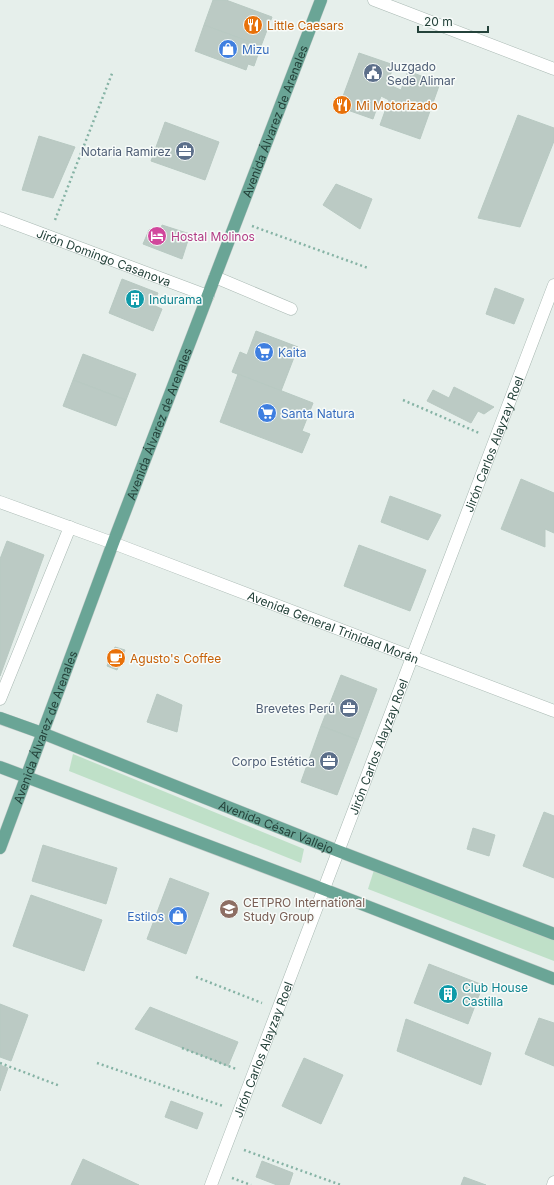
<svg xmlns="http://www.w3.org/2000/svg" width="554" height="1185" font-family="Inter,sans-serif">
<rect width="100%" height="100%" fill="#e6efeb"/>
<!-- green -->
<g fill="#bfe0c8">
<polygon points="73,754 304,849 301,863 69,771"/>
<polygon points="374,870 554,938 554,961 368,889"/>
</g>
<!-- building -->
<g fill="#bbcac4" stroke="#b8c9c2">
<polygon points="213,0 226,0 272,17 261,46 204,25"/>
<polygon points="204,25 261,46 254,66 248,64 246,70 195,51"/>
<polygon points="359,53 394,65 387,84 401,90 408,71 440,83 420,139 380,125 389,100 381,96 373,119 339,107"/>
<polygon points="518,115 554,128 554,141 520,227 478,218"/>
<polygon points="165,122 219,142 205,180 151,161"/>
<polygon points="39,136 75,147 53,198 22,190"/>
<polygon points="336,184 372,199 360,229 323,205"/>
<polygon points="162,225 190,234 182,259 143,244 149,230 160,234"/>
<polygon points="122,279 158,293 153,305 162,309 153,331 109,313"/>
<polygon points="495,288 524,299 514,324 486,314"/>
<polygon points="256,331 298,347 281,391 232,372 240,352 247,355"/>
<polygon points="83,354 136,374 126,400 73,380"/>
<polygon points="238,374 313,403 302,431 310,434 302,453 220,422"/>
<polygon points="73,380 126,400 116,426 63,406"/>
<polygon points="454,387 494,407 484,414 478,411 471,423 427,401 433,390 449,398"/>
<polygon points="521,479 554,493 554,533 545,529 545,547 501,529"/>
<polygon points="390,496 441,515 428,540 381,522"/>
<polygon points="7,541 44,555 0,676 0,559"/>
<polygon points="359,545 426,570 410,611 344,586"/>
<polygon points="115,647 125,650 117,670 107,666"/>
<polygon points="341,675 377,689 358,740 321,726"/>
<polygon points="157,694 182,705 177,732 147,722"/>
<polygon points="321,726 358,740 337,795 301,782"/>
<polygon points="544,812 554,816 554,878 523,866"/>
<polygon points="473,828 495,835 489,856 467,849"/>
<polygon points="43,845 117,868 106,904 32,881"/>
<polygon points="170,878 209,893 186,954 147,939"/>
<polygon points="31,895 102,920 84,971 13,946"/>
<polygon points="429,964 483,985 468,1024 414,1003"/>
<polygon points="0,1004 28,1015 11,1061 0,1057"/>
<polygon points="150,1007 238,1042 228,1066 135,1029"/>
<polygon points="539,1018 554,1023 554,1066 525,1054"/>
<polygon points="406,1019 491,1053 481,1085 397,1051"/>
<polygon points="304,1058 343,1075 321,1124 282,1106"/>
<polygon points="0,1065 8,1068 0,1091"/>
<polygon points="171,1101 203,1113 197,1129 165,1117"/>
<polygon points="83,1159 139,1185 71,1185"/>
<polygon points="262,1161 293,1173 289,1185 277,1185 256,1177"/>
<polygon points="464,1177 486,1185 461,1185"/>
</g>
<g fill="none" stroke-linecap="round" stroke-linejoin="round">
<!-- minor casing -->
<g stroke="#a8b8b2" stroke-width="13">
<g id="minor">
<polyline points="374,0 554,69"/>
<path id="s1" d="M0,218L208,296"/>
<polyline points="215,277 291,309"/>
<path id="s2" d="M0,502L113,543L554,711"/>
<polyline points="0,699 70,527"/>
<path id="s3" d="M211,1185L554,285"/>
<polyline points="553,1185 554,1182"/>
</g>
</g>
<!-- major casing -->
<g stroke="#c2cac8" stroke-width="13">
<g id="major">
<path id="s4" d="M0,718L42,733L338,851L554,934"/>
<polyline points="0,767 323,889 554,979"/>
<path id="s5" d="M0,848L113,543L321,0"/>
</g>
</g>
<!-- path -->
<g stroke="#86b3a5" stroke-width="2.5" stroke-dasharray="2 3" stroke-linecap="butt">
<polyline points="55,220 113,71"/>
<polyline points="252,226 368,268"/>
<polyline points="403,400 479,433"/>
<polyline points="196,977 262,1003"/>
<polyline points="182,1048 236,1069"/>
<polyline points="0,1063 60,1086"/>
<polyline points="97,1063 223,1106"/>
<polyline points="244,1150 341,1185"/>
<polyline points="232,1178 251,1185"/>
</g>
<!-- minor -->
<use href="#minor" stroke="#fff" stroke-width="12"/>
<!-- major -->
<use href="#major" stroke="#6aa596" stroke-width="12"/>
</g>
<!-- icons -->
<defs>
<g id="restaurant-disc" transform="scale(1)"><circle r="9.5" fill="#e8710a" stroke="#f7fbf9"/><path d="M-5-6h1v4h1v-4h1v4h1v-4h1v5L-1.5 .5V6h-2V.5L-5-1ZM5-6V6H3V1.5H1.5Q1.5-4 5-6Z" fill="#fff"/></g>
<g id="shop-disc" transform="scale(1)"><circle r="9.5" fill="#3f7fe0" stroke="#f7fbf9"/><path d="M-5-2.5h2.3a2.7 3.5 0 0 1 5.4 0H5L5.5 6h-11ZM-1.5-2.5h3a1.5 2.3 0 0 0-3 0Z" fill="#fff"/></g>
<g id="civic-disc" transform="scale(1)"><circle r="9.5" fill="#5c6f8a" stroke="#f7fbf9"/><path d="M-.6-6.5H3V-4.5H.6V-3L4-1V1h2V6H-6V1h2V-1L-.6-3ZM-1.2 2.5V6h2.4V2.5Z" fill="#fff"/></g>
<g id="office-disc" transform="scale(1)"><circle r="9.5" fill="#5c6f8a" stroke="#f7fbf9"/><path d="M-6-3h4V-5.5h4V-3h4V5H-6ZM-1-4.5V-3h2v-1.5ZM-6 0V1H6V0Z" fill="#fff"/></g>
<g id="hotel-disc" transform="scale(1)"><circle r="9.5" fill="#d1479c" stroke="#f7fbf9"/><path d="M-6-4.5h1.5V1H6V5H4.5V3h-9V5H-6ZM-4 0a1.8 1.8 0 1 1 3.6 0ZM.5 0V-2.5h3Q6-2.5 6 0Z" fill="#fff"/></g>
<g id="building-disc" transform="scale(1)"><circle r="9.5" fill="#0f9aa8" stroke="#f7fbf9"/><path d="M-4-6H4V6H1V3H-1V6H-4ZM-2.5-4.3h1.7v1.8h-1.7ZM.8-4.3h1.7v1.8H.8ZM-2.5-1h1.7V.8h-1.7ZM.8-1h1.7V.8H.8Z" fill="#fff"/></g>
<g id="supermarket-disc" transform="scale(1)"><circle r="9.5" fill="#3f7fe0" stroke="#f7fbf9"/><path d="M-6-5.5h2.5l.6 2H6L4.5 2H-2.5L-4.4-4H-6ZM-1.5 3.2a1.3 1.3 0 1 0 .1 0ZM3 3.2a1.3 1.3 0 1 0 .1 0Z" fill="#fff"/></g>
<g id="cafe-disc" transform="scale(1)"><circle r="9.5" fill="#e8710a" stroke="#f7fbf9"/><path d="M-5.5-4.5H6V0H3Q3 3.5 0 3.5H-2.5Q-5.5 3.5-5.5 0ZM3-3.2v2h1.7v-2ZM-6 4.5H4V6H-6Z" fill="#fff"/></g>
<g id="university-disc" transform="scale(1)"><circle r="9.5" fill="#8d6e63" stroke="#f7fbf9"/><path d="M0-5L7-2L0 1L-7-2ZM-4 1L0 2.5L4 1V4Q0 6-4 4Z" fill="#fff"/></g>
</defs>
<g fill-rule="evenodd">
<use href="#restaurant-disc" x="253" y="25"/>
<use href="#shop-disc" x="228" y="49"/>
<use href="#civic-disc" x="373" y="73"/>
<use href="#restaurant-disc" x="342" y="105"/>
<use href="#office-disc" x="185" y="151"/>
<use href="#hotel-disc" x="157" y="236"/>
<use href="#building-disc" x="135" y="299"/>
<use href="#supermarket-disc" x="264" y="352"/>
<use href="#supermarket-disc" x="267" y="413"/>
<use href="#cafe-disc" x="116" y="658"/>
<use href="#office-disc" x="349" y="708"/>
<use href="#office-disc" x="329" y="761"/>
<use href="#university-disc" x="229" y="909"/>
<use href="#shop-disc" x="178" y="916"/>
<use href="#building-disc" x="448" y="994"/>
</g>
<g text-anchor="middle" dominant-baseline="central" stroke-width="3" stroke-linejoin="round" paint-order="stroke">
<!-- food labels -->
<g font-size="12" fill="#c56008" stroke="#f7fbf9" text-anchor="start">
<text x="267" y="25">Little Caesars</text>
<text x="356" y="105">Mi Motorizado</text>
<text x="130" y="658">Agusto's Coffee</text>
</g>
<!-- shop labels -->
<g font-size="12" fill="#366cbe" stroke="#f7fbf9" text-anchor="start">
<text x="242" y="49">Mizu</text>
<text x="278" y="352">Kaita</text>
<text x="281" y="413">Santa Natura</text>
<text x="164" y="916" text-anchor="end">Estilos</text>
</g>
<!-- service labels -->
<g font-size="12" fill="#4e5e75" stroke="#f7fbf9" text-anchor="end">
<text x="387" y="66" text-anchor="start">Juzgado<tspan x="387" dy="14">Sede Alimar</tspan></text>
<text x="171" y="151">Notaria Ramirez</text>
<text x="335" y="708">Brevetes Perú</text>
<text x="315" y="761">Corpo Estética</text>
</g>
<!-- street labels -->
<g font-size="12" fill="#24423a" stroke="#f7fbf9">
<text stroke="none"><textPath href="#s5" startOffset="777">Avenida Álvarez de Arenales</textPath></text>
<text stroke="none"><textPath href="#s1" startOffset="111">Jirón Domingo Casanova</textPath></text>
<text stroke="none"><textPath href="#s5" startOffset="453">Avenida Álvarez de Arenales</textPath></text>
<text stroke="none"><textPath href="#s3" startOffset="793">Jirón Carlos Alayzay Roel</textPath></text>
<text stroke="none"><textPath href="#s2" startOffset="356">Avenida General Trinidad Morán</textPath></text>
<text stroke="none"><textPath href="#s5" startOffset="129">Avenida Álvarez de Arenales</textPath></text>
<text stroke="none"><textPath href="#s3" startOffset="469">Jirón Carlos Alayzay Roel</textPath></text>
<text stroke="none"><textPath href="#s4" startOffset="297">Avenida César Vallejo</textPath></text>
<text stroke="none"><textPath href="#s3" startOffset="145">Jirón Carlos Alayzay Roel</textPath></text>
</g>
<!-- hotel labels -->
<g font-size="12" fill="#b23c85" stroke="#f7fbf9" text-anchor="start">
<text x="171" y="236">Hostal Molinos</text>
</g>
<!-- culture labels -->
<g font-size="12" fill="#0d838f" stroke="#f7fbf9" text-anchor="start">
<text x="149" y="299">Indurama</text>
<text x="462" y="987">Club House<tspan x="462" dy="14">Castilla</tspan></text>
</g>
<!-- education labels -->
<g font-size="12" fill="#785e54" stroke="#f7fbf9" text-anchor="start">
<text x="243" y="902">CETPRO International<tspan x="243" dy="14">Study Group</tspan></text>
</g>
</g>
<!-- scale -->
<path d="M418 26v6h70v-6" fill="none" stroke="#24423a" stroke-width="2"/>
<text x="424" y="26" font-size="12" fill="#24423a" stroke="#f7fbf9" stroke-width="3" paint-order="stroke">20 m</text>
</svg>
